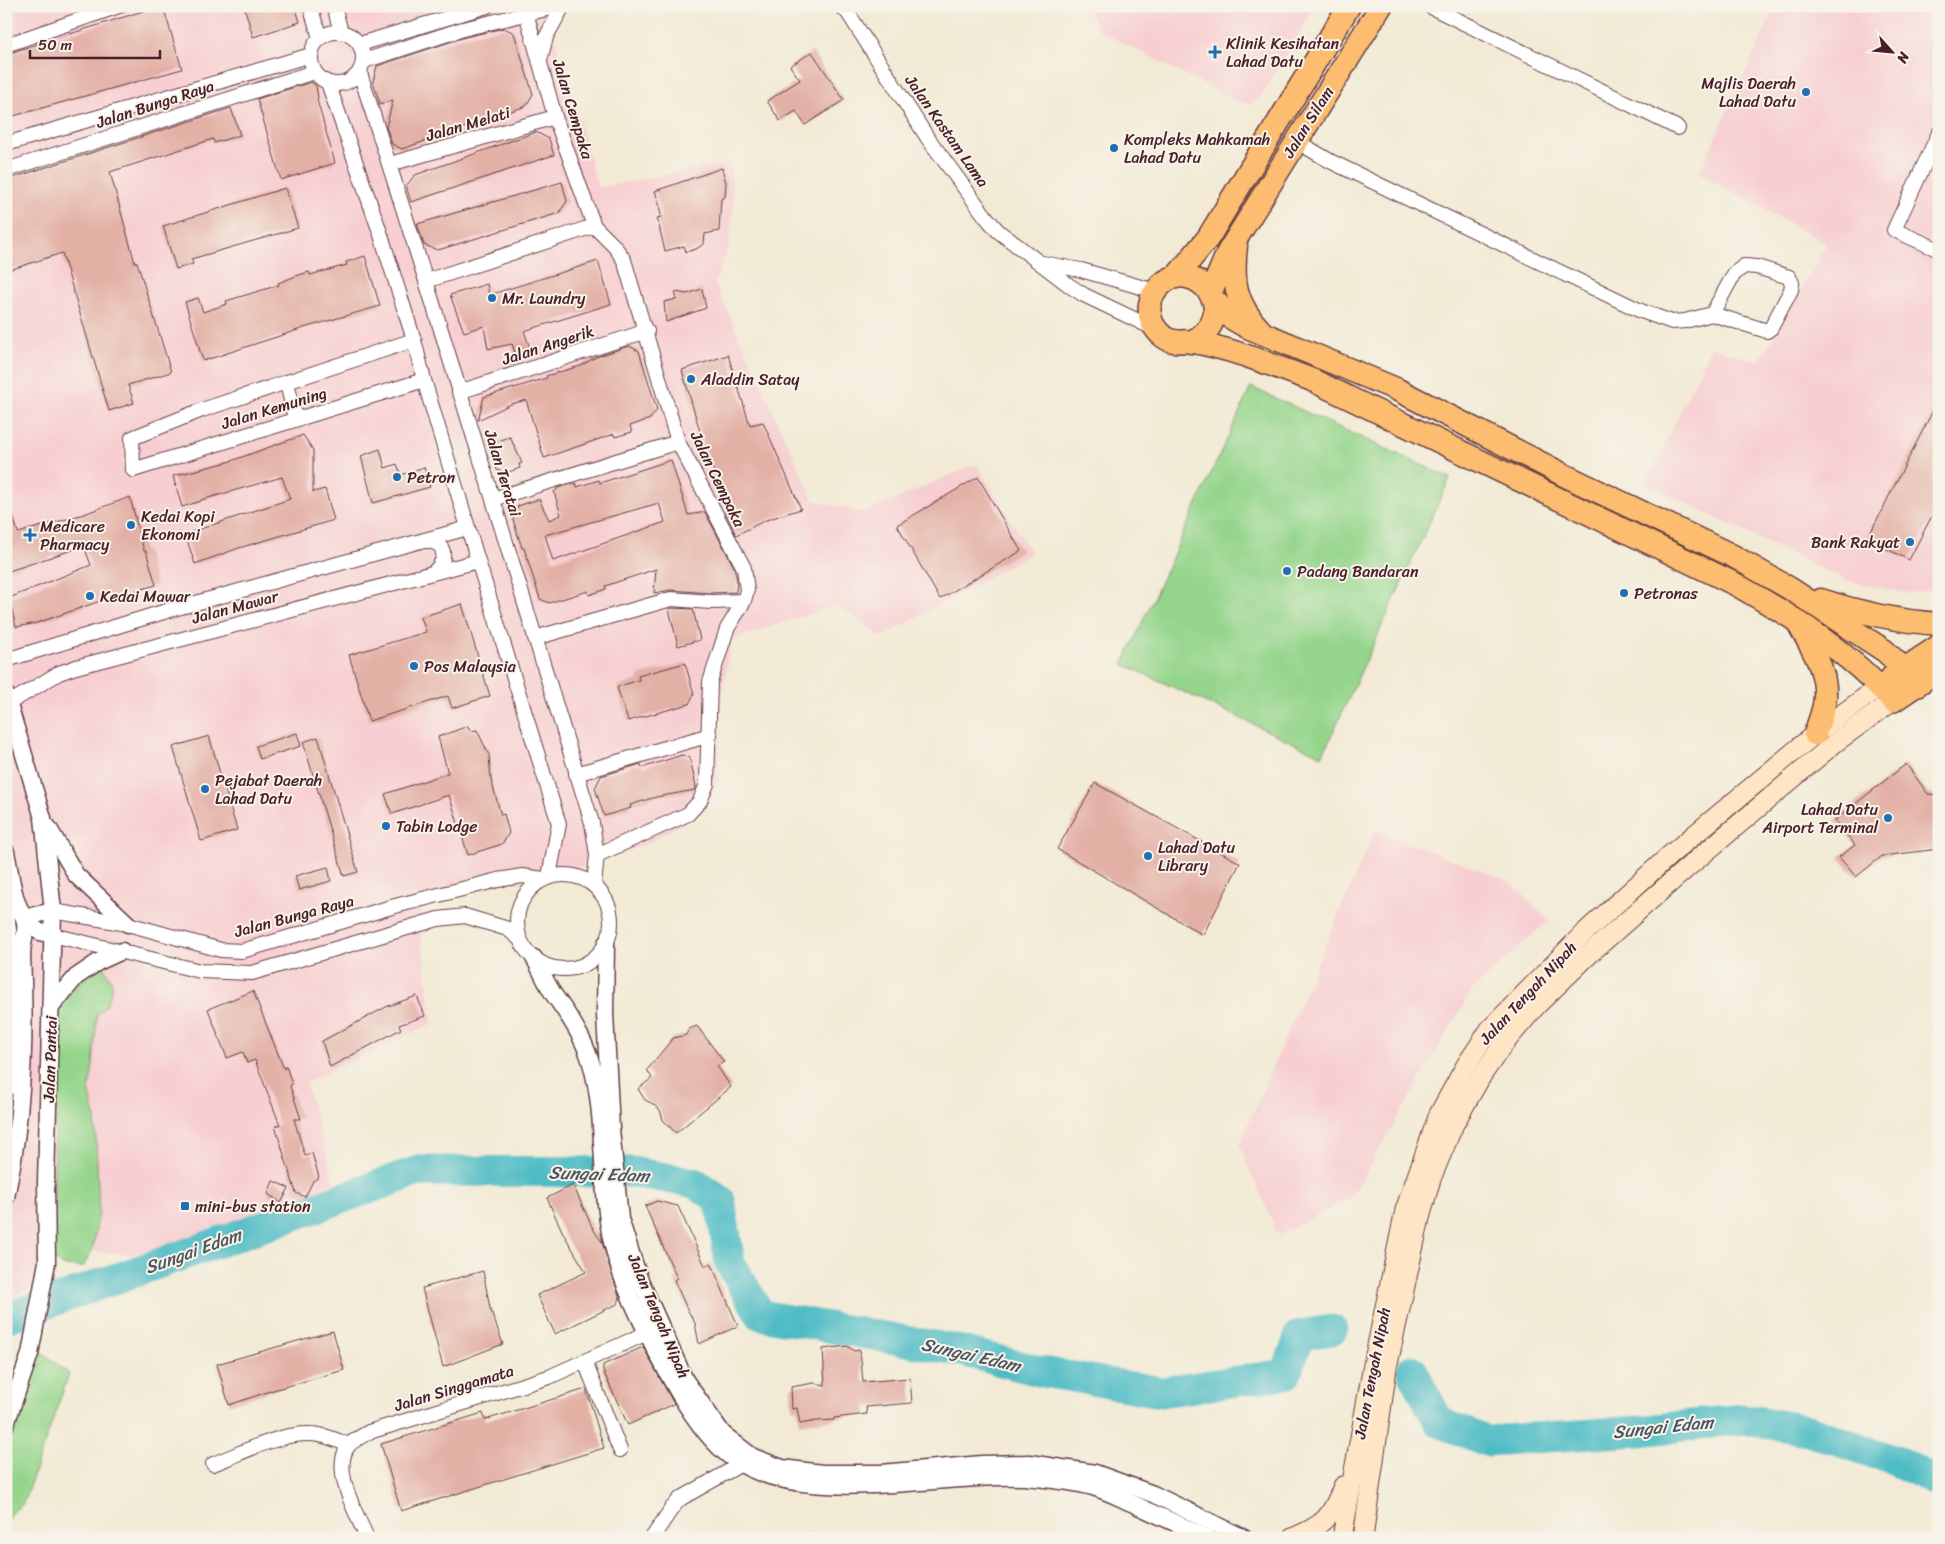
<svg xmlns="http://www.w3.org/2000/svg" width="1945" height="1544" font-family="Sriracha,sans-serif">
<rect width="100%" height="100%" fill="#f7f3e8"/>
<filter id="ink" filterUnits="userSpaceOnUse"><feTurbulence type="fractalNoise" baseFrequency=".02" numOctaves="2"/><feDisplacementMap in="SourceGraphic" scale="10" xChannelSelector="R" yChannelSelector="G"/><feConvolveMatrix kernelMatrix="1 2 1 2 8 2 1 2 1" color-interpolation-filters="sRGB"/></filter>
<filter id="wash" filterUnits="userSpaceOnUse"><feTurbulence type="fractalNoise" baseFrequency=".0096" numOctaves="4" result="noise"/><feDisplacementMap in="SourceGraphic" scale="20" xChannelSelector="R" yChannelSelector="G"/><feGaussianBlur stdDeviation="1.12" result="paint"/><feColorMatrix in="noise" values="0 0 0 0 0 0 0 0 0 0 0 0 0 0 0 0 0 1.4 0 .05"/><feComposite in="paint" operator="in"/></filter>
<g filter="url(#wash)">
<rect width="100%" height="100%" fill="#f2ead5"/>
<!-- built -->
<g fill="#f7cfd2">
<polygon points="6,6 546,6 598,188 730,162 734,205 729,246 715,283 813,500 864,513 976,464 1031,553 882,637 836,605 732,640 721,697 718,779 704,809 649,843 579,868 421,899 422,942 432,1023 306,1083 336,1188 281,1213 131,1255 92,1251 99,1213 95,1117 89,1089 93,1066 97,1014 113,985 103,965 53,1258 52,1282 6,1297"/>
<polygon points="1089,6 1316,6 1259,100 1249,105 1234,100 1100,31 1089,12"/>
<polygon points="1776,6 1939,6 1939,589 1906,593 1845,580 1646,484 1711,347 1759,362 1827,244 1699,173"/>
<polygon points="1375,830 1509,881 1549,920 1472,990 1351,1198 1278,1235 1239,1145"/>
</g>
<!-- green -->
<g fill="#94d58b" stroke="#6f7a5b">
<polygon points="1251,387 1450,478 1322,756 1123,664"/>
<polygon points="103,965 113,985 106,1006 97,1014 93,1066 89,1089 95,1117 99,1213 92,1251 83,1267 61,1266 53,1258 57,1008 81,981"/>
<polygon points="39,1349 69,1374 23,1504 13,1511 6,1525 6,1425"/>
</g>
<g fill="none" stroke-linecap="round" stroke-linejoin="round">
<!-- river -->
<g stroke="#4ebcc5" stroke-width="31">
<polyline points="6,1318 418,1171 632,1172 695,1183 720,1200 730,1264 761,1315 962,1351 1043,1372 1161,1392 1286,1374 1300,1335 1332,1330"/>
<polyline points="1412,1370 1439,1422 1486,1441 1639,1431 1744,1419 1808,1430 1898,1462 1939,1483"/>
</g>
</g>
<g id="blocks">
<!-- building -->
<g fill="#e3b0a6" fill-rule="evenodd">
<polygon points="159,6 163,6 182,69 6,118 6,54"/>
<polygon points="244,6 295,6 300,22 253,37"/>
<polygon points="504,28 514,33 533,94 526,106 402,149 392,144 386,127 393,100 380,104 373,81 377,66 465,37"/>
<polygon points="812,52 844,100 805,125 796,111 780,121 767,101 800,80 790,66"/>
<polygon points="311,82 316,86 318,98 317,100 335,163 281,180 257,99"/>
<polygon points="231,108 240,135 214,143 213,139 110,172 135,263 137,262 171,372 128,385 134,403 109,411 62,253 6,271 6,180"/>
<polygon points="536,132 549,139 554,155 411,202 406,186 415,175"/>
<polygon points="722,168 726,183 725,197 721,199 719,231 705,234 704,244 696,249 686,252 684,246 665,251 657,218 661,217 659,203 655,191"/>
<polygon points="562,182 567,201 559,213 438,250 424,245 417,224"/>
<polygon points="285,188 298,228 191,259 193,264 176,269 163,226"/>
<polygon points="365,256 380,306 307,327 203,361 185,302 198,298 203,312 227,304 226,301 279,285 278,283 296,276 309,272 310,275 347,265 346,262"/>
<polygon points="598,261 611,304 524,331 532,354 517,359 512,344 488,349 484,326 464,332 450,295 487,284 489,295"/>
<polygon points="702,289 706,308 666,322 664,302 677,299 675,292 687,294"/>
<polygon points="629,346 639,351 657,410 650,419 630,426 632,432 615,437 614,434 544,458 526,400 511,404 478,420 484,397 547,378 546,376 580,366 596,357"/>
<polygon points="728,355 750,425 763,422 801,509 766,520 736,535 725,512 729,513 704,445 682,370"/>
<polygon points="1939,399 1939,502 1909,560 1867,539"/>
<polygon points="303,435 313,450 313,492 325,489 334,520 239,548 195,564 185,534 290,499 282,477 201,500 201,501 182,507 173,476 228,462"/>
<polygon points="510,437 522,463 519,464 520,468 506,473 497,470 489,444"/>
<polygon points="380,449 385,468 397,464 401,475 424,467 430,487 373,503 361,456"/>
<path d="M671,460L688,515L705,512L734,567L737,581L736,592L711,593L671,590L654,593L656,569L605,586L606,589L589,595L588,591L549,603L540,599L524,548H522L513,520L518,506L539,499L549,520L561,515L554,492L557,490V488L576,483L577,487L599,480L600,483ZM659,503L665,522L553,561L545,535Z"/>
<polygon points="978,477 1021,551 940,599 897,525"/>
<polygon points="130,497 144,551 146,551 156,585 109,598 37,623 16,627 9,598 91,565 84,546 6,572 6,506 10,505 18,533 84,514"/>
<polygon points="462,604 490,696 452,708 448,696 369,721 349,655 426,632 421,617"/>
<polygon points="672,608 693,609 700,640 678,646 669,609"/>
<polygon points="685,663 694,694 689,704 628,721 617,687 639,680 638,676"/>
<polygon points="468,726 470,731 477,730 489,755 491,780 501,815 504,814 509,833 502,844 468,855 449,795 392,814 385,794 448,773 438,737"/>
<polygon points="297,733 301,746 260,759 256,746"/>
<polygon points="209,736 237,830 201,841 173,747"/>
<polygon points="318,737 358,872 344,876 303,742"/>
<polygon points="682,755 690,758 696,787 695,790 656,797 630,805 631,808 604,816 595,788 601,776 641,764 642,768"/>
<polygon points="1906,764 1928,794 1937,795 1939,849 1882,856 1856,877 1839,857 1855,845 1835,820"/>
<polygon points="1095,783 1240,863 1203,935 1057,849"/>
<polygon points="328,867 331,881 299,890 295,876"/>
<polygon points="253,991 284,1069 286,1066 292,1084 290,1086 301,1119 294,1119 305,1156 312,1153 319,1177 313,1181 305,1197 296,1193 275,1126 280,1125 255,1060 247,1063 243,1052 227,1058 208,1009"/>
<polygon points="417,996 425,1016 399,1025 401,1029 330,1067 322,1041 388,1006"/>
<polygon points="697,1026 724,1062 717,1066 731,1087 676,1133 663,1120 660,1110 653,1104 645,1100 638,1089 652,1078 647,1070 673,1038 686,1035 689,1029"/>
<polygon points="273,1181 289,1188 281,1203 268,1194"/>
<polygon points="573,1185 593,1229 602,1242 620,1299 617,1304 555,1334 537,1295 586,1272 563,1233 547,1198"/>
<polygon points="657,1201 678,1206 705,1266 711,1263 738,1326 699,1344 695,1323 688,1311 674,1280 677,1278 645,1206"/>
<polygon points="483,1271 490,1308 503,1344 443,1367 422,1288"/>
<polygon points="333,1331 344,1370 270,1391 229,1405 217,1364"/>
<polygon points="847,1346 854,1351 860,1350 863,1382 910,1378 912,1403 866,1407 867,1414 834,1418 834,1420 817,1421 800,1424 797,1408 792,1409 791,1387 814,1383 825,1385 823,1349"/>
<polygon points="643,1347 674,1404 628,1425 603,1371 603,1365"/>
<polygon points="586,1389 604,1448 401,1511 381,1444 483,1413 485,1420"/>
</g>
</g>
</g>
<g filter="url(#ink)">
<use href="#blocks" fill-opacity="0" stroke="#633d44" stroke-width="1"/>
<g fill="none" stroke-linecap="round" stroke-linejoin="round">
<!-- minor casing -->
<g stroke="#633d44" stroke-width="16">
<g id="minor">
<polyline points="310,6 320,38"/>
<polyline points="334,6 341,32"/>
<polyline points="841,6 848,13 927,137 986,217 998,231 1070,286 1084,295 1155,329"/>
<polyline points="1429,6 1678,128"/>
<polyline points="526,13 555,117 594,226 615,247 624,260 678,442 744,568 747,590 744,601 727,629 710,682 707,784 700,801 688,814 597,855"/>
<circle cx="337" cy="58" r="26"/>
<polyline points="360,44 487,6"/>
<polyline points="6,45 119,6"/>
<polyline points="540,60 546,37 563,6"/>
<polyline points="364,61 463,29 559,6"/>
<polyline points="360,73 426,281 592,823 597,855 594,885"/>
<polyline points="328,83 380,232 414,340 424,380 478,561 559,824 549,876"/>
<polyline points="1939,133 1894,230 1939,250"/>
<polyline points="1296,141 1330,161 1641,311 1672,322 1685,321 1712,314 1767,331 1771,328 1791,290 1792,283 1789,277 1757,267 1744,266 1734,274 1712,314"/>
<polyline points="6,144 311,55"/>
<polyline points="390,164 555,117"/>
<polyline points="6,170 314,72"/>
<polyline points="1042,263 1081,270 1155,291"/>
<polyline points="426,281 594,226"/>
<polyline points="414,340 202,410 132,438 133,470 424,380"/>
<polyline points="287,382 295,419"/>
<polyline points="459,392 647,331"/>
<polyline points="493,499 678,442"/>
<path d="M423,541C446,540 449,558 434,572"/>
<polyline points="535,638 671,599 711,602 744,601"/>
<polyline points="6,660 170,610 468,528"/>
<polyline points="9,703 59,673 76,667 478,561"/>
<polyline points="576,774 710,735"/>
<circle cx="564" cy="922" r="47"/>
<polyline points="53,911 128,924 221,950 242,951 395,906 498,880 522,876 544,879"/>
<polyline points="53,935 200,971 252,973 438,919 465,916 508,929 520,939"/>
<polyline points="585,1362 620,1450"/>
<path d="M213,1464C245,1452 289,1427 324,1436C332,1438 341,1442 349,1445"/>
<path d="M367,1538C357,1514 330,1469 349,1445C354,1440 362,1436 369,1432L549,1377L656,1329"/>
<polyline points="652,1538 672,1508 680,1499 750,1459"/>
</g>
</g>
<!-- tertiary casing -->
<g stroke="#633d44" stroke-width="19">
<g id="tertiary">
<polyline points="6,695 43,818 53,911 46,1183 47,1262 30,1354 6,1424"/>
<polyline points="48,827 76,875 128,924"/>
<path d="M6,852C9,866 11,882 15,896C17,905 22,912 25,921C27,931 22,944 22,955C26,1035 23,1118 6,1197"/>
<polyline points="6,911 11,959 10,1086"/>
<polyline points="25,922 35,915 53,911"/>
<polyline points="25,922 40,932 53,935"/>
<polyline points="606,943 605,1014 611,1129 620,1219 639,1278 685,1380 723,1434 753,1457 782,1468 822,1473 881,1473 982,1464 1029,1463 1095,1473 1153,1494 1244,1538"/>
<path d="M534,958C541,970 546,983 554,995C569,1016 584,1038 591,1063C604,1108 601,1158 606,1204C609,1241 622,1281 638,1314C659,1358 693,1430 732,1458C782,1494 862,1486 921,1482C956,1480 990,1475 1025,1477C1047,1479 1071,1481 1093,1487C1107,1491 1122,1499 1136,1505C1160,1516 1184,1527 1208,1538"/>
<polyline points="52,1006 76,977 98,962 122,951"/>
</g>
</g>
<!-- secondary casing -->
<g stroke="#633d44" stroke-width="21">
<g id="secondary">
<path d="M1292,1538C1324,1525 1331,1518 1343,1486"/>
<polyline points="1342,1538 1373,1365 1405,1210 1439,1114 1466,1065 1490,1029 1583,934 1670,855 1815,734 1879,687"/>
<polyline points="1363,1538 1387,1368 1420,1218 1431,1179 1454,1124 1482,1075 1502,1046 1537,1005 1596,948 1688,867 1836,742 1893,701"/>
</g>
</g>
<!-- trunk casing -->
<g stroke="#633d44" stroke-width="25">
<g id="trunk">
<path d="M1236,246C1232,281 1235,304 1261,331"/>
<polyline points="1176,277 1208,238 1349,6"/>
<polyline points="1211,292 1228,252 1381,6"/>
<polyline points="1214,300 1231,318 1245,326 1396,389 1564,475 1733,556 1789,588 1885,651 1904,669 1916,686"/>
<path d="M1191,342C1246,314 1193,254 1161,285C1156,290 1151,296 1150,304C1148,317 1153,329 1164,337C1173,344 1182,340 1193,342C1234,349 1274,366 1312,380L1735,584C1793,617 1848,651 1893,701L1939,670"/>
<path d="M1821,600C1860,613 1897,621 1939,624"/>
<path d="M1799,625C1813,650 1830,675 1824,705C1822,715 1818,725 1815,734"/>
<polyline points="1892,677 1939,646"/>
</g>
</g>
<!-- minor -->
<use href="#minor" stroke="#fff" stroke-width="14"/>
<!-- tertiary -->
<use href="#tertiary" stroke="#fff" stroke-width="16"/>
<!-- secondary -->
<use href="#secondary" stroke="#fee5c5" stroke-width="19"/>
<!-- trunk -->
<use href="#trunk" stroke="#fcbd6f" stroke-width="22"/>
</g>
</g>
<!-- markers -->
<g fill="#1f6fb2" stroke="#f7f3e8" stroke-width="2">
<path d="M1212.5 44.5h5v5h5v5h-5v5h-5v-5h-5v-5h5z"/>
<circle cx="1806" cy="92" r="5"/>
<circle cx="1114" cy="148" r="5"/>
<circle cx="492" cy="298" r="5"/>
<circle cx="691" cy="379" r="5"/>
<circle cx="397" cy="477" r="5"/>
<circle cx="131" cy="525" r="5"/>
<path d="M27.5 527.5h5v5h5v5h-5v5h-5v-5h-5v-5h5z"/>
<circle cx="1910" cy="542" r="5"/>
<circle cx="1287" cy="571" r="5"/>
<circle cx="1624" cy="593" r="5"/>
<circle cx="90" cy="596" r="5"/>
<circle cx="414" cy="666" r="5"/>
<circle cx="205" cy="789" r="5"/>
<circle cx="1888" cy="818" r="5"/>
<circle cx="386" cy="826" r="5"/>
<circle cx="1148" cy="856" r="5"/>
<rect x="180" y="1201" width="10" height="10" rx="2.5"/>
</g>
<g text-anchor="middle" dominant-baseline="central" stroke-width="4" stroke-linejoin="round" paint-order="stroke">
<!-- poi labels -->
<g font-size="16" fill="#4a1f2b" stroke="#f7f3e8" text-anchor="start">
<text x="1226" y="43">Klinik Kesihatan<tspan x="1226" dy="18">Lahad Datu</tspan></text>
<text x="1796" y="83" text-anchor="end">Majlis Daerah<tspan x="1796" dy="18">Lahad Datu</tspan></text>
<text x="1124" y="139">Kompleks Mahkamah<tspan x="1124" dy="18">Lahad Datu</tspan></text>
<text x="502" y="298">Mr. Laundry</text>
<text x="701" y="379">Aladdin Satay</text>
<text x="407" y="477">Petron</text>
<text x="141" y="516">Kedai Kopi<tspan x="141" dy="18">Ekonomi</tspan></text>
<text x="40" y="526">Medicare<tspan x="40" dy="18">Pharmacy</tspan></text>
<text x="1900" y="542" text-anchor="end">Bank Rakyat</text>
<text x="1297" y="571">Padang Bandaran</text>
<text x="1634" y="593">Petronas</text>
<text x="100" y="596">Kedai Mawar</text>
<text x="424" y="666">Pos Malaysia</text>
<text x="215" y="780">Pejabat Daerah<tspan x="215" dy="18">Lahad Datu</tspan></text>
<text x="1878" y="809" text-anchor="end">Lahad Datu<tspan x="1878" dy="18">Airport Terminal</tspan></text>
<text x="396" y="826">Tabin Lodge</text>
<text x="1158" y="847">Lahad Datu<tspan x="1158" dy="18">Library</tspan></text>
<text x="195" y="1206">mini-bus station</text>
</g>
<!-- street labels -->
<g font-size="16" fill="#4a1f2b" stroke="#f7f3e8">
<text transform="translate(155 104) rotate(-18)">Jalan Bunga Raya</text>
<text transform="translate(573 109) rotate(73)">Jalan Cempaka</text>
<text transform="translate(1308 122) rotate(-58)">Jalan Silam</text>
<text transform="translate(468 124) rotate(-16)">Jalan Melati</text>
<text transform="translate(947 131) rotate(55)">Jalan Kastam Lama</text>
<text transform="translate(548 345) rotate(-18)">Jalan Angerik</text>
<text transform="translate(274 408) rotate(-17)">Jalan Kemuning</text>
<text transform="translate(503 473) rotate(73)">Jalan Teratai</text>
<text transform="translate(718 479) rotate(64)">Jalan Cempaka</text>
<text transform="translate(235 607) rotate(-15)">Jalan Mawar</text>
<text transform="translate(294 916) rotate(-15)">Jalan Bunga Raya</text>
<text transform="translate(1528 993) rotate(-47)">Jalan Tengah Nipah</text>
<text transform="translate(50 1059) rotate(-88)">Jalan Pantai</text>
<text transform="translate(659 1316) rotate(67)">Jalan Tengah Nipah</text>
<text transform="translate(1372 1373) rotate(-79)">Jalan Tengah Nipah</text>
<text transform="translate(454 1388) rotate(-17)">Jalan Singgamata</text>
</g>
<!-- water labels -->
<g font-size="18" font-style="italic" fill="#4b5661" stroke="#f7f3e8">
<text transform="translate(599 1174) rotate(2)">Sungai Edam</text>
<text transform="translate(193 1251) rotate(-20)">Sungai Edam</text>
<text transform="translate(971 1355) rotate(13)">Sungai Edam</text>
<text transform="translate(1663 1427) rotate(-6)">Sungai Edam</text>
</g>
</g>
<!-- margin -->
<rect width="1945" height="1544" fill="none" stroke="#f7f3e8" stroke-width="25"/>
<!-- north arrow -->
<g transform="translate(1892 52) rotate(117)" stroke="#f7f3e8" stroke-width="4" paint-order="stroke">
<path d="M0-4L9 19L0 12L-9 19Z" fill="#4a1f2b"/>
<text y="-8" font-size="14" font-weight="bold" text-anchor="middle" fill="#4a1f2b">N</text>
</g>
<!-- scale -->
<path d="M30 50v8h130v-8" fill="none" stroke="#4a1f2b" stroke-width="2.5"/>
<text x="38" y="50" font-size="15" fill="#4a1f2b" stroke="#f7f3e8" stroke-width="4" paint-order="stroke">50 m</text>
</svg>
